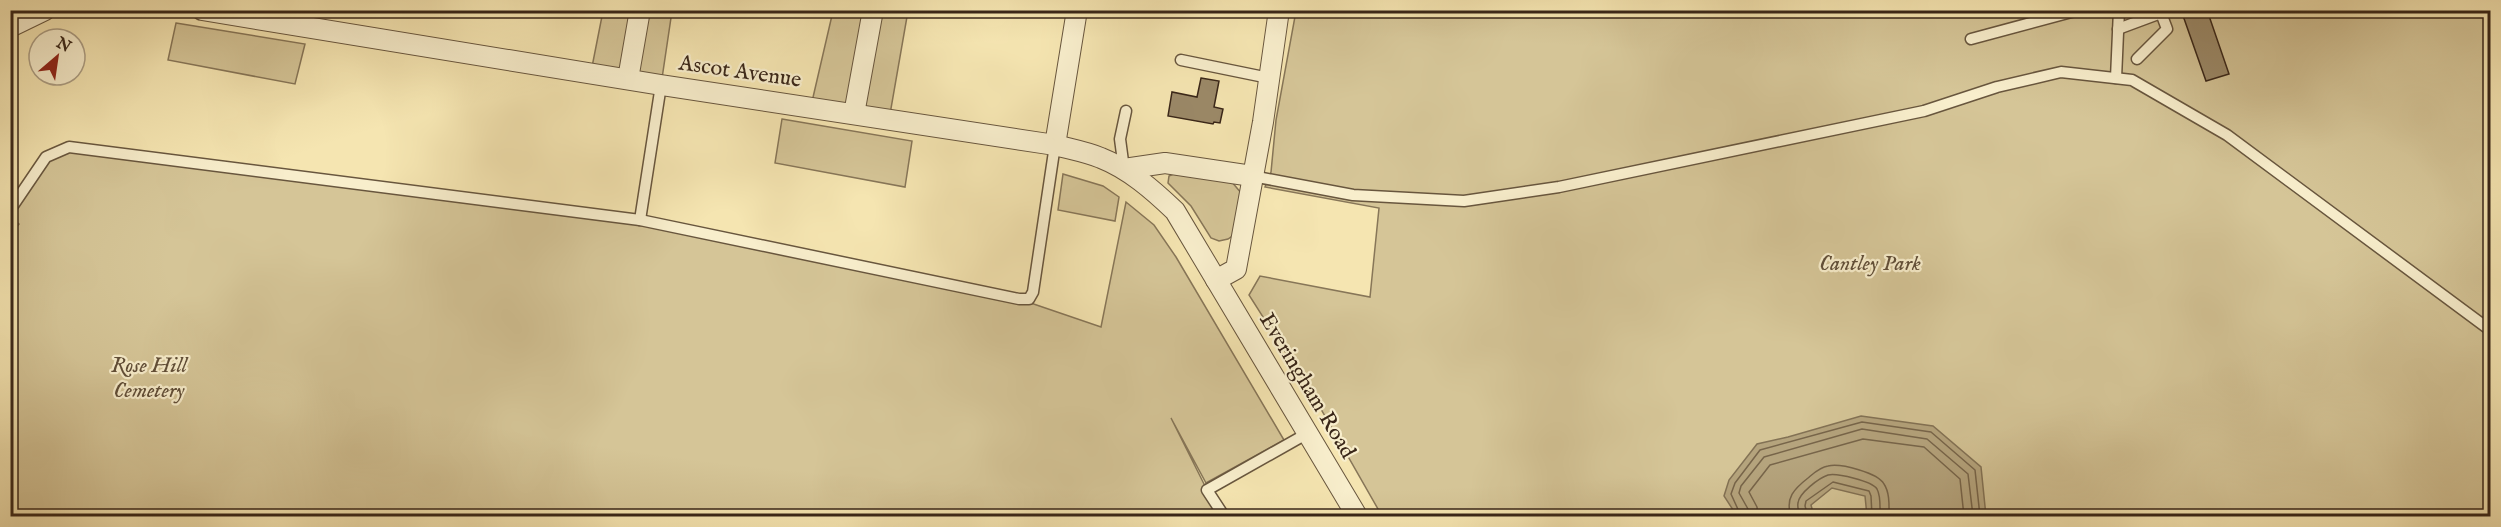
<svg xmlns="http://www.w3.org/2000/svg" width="2501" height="527" font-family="'IM FELL English',serif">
<rect width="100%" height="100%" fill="#f5e5b1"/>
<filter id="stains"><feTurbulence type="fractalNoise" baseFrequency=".00333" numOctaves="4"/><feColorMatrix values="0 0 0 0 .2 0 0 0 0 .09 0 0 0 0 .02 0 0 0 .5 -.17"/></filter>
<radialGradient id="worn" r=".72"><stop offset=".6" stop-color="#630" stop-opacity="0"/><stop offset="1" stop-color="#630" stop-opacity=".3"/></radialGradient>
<!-- green -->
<g fill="#d5c597" stroke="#877658" stroke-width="1.5">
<polygon points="603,11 672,11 661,85 591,72"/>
<polygon points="833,11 908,11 889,120 811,106"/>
<polygon points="1296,11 2490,11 2490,516 1382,516 1314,397 1249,295 1260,276 1370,297 1379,208 1265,187 1271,172 1276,120"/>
<polygon points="176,23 305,44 295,84 168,60"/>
<polygon points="782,119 912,141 905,187 775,163"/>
<polygon points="69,147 640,220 1019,299 1101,327 1126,202 1154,225 1176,257 1284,440 1206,483 1171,418 1207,490 1224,516 11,516 10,235 19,224 11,217 11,210 46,157"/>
<polygon points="1178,172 1231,181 1242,194 1235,234 1228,239 1219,241 1211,238 1191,206 1168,183 1169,176"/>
<polygon points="1063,174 1103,186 1119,197 1115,221 1058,210"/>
</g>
<!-- water -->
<polygon fill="#b5a47d" stroke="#837255" stroke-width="1.5" points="1861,416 1933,426 1981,467 1986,516 1867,516 1865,496 1832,488 1811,505 1814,516 1737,516 1724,496 1729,480 1757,444 1788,437"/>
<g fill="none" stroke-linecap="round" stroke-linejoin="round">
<!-- shore -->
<g stroke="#77654a" stroke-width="1.5">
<polyline points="1741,516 1731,494 1735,483 1760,450 1862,422 1931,432 1975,470 1980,516"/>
<polyline points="1749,516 1748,509 1739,493 1741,486 1764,457 1862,429 1927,439 1968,474 1973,516"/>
<polyline points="1758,516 1757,507 1749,492 1770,465 1863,439 1924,447 1960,479 1964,516"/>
<path d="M1791,516C1785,498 1794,489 1808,478C1814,473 1820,467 1828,466C1841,463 1878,473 1884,484C1890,493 1889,506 1889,516"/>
<path d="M1800,516C1799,512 1797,508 1798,503C1799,493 1819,478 1828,475C1837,473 1872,481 1877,489C1881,496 1880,508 1880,516"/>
<polyline points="1808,516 1805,506 1806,501 1833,482 1869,491 1871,496 1872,516"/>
</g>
</g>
<!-- building -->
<g fill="#9b8968" stroke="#392618" stroke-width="1.5">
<polygon points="2181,10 2207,10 2229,74 2206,81"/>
<polygon points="1201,78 1219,81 1214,107 1223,109 1220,123 1214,122 1213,124 1168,116 1172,92 1197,97"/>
</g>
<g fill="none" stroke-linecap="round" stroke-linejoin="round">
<!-- lane casing -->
<g stroke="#68563e" stroke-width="13">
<g id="lane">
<polyline points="2118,29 2161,13 2160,10"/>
<polyline points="1971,39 2079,10"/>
<polyline points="2137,59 2167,29 2161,13"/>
<polyline points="1181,60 1269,78"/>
<polyline points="2116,78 2119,10"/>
<polyline points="1124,169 1120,139 1126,111"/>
<polyline points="1252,176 1353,195 1464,201 1559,187 1924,111 1997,87 2061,72 2132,80 2227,135 2490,330"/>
<polyline points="10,210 46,157 69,147 640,220 1019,299 1029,299 1033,292 1055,145"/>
<polyline points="640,220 661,85"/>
<polyline points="1224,516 1207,490 1308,433"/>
</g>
</g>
<!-- street casing -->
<g stroke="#68563e" stroke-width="22">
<g id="street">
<path d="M202,10L661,85L1055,145C1070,149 1087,152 1101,158C1129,169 1153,190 1175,211L1357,516"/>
<polyline points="10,27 45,10"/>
<polyline points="628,79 640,10"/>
<polyline points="854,114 873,10"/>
<polyline points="1055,145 1077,10"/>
<polyline points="1124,169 1165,163 1252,176"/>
<polyline points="1216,280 1236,269 1263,122 1279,10"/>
</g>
</g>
<!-- lane -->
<use href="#lane" stroke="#f8eecc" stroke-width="10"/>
<!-- street -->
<use href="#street" stroke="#f8eecc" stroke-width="20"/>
</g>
<g text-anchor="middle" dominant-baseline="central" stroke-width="4.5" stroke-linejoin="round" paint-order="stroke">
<!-- street labels -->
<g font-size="22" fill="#392618" stroke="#f8eecc">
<text transform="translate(740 72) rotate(8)">Ascot Avenue</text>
<text transform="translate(1307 386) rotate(59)">Everingham Road</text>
</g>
<!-- park labels -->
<g font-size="22" font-style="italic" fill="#604e38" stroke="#f8eecc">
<text x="1870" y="264">Cantley Park</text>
<text x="149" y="366">Rose Hill<tspan x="149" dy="25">Cemetery</tspan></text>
</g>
</g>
<!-- margin -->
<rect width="2501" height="527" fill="none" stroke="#f5e5b1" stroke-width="36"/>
<rect x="12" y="12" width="2477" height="503" fill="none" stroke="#392618" stroke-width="3"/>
<rect x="18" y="18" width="2465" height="491" fill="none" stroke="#392618" stroke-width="1.5"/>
<!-- north arrow -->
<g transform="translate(57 57) rotate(29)"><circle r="28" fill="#f8eecc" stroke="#ac9e84" stroke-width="1.5"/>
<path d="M0-4.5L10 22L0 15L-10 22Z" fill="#8f2418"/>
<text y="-9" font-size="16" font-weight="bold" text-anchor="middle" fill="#392618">N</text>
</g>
<rect width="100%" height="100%" filter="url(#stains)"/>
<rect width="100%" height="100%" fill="url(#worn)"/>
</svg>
